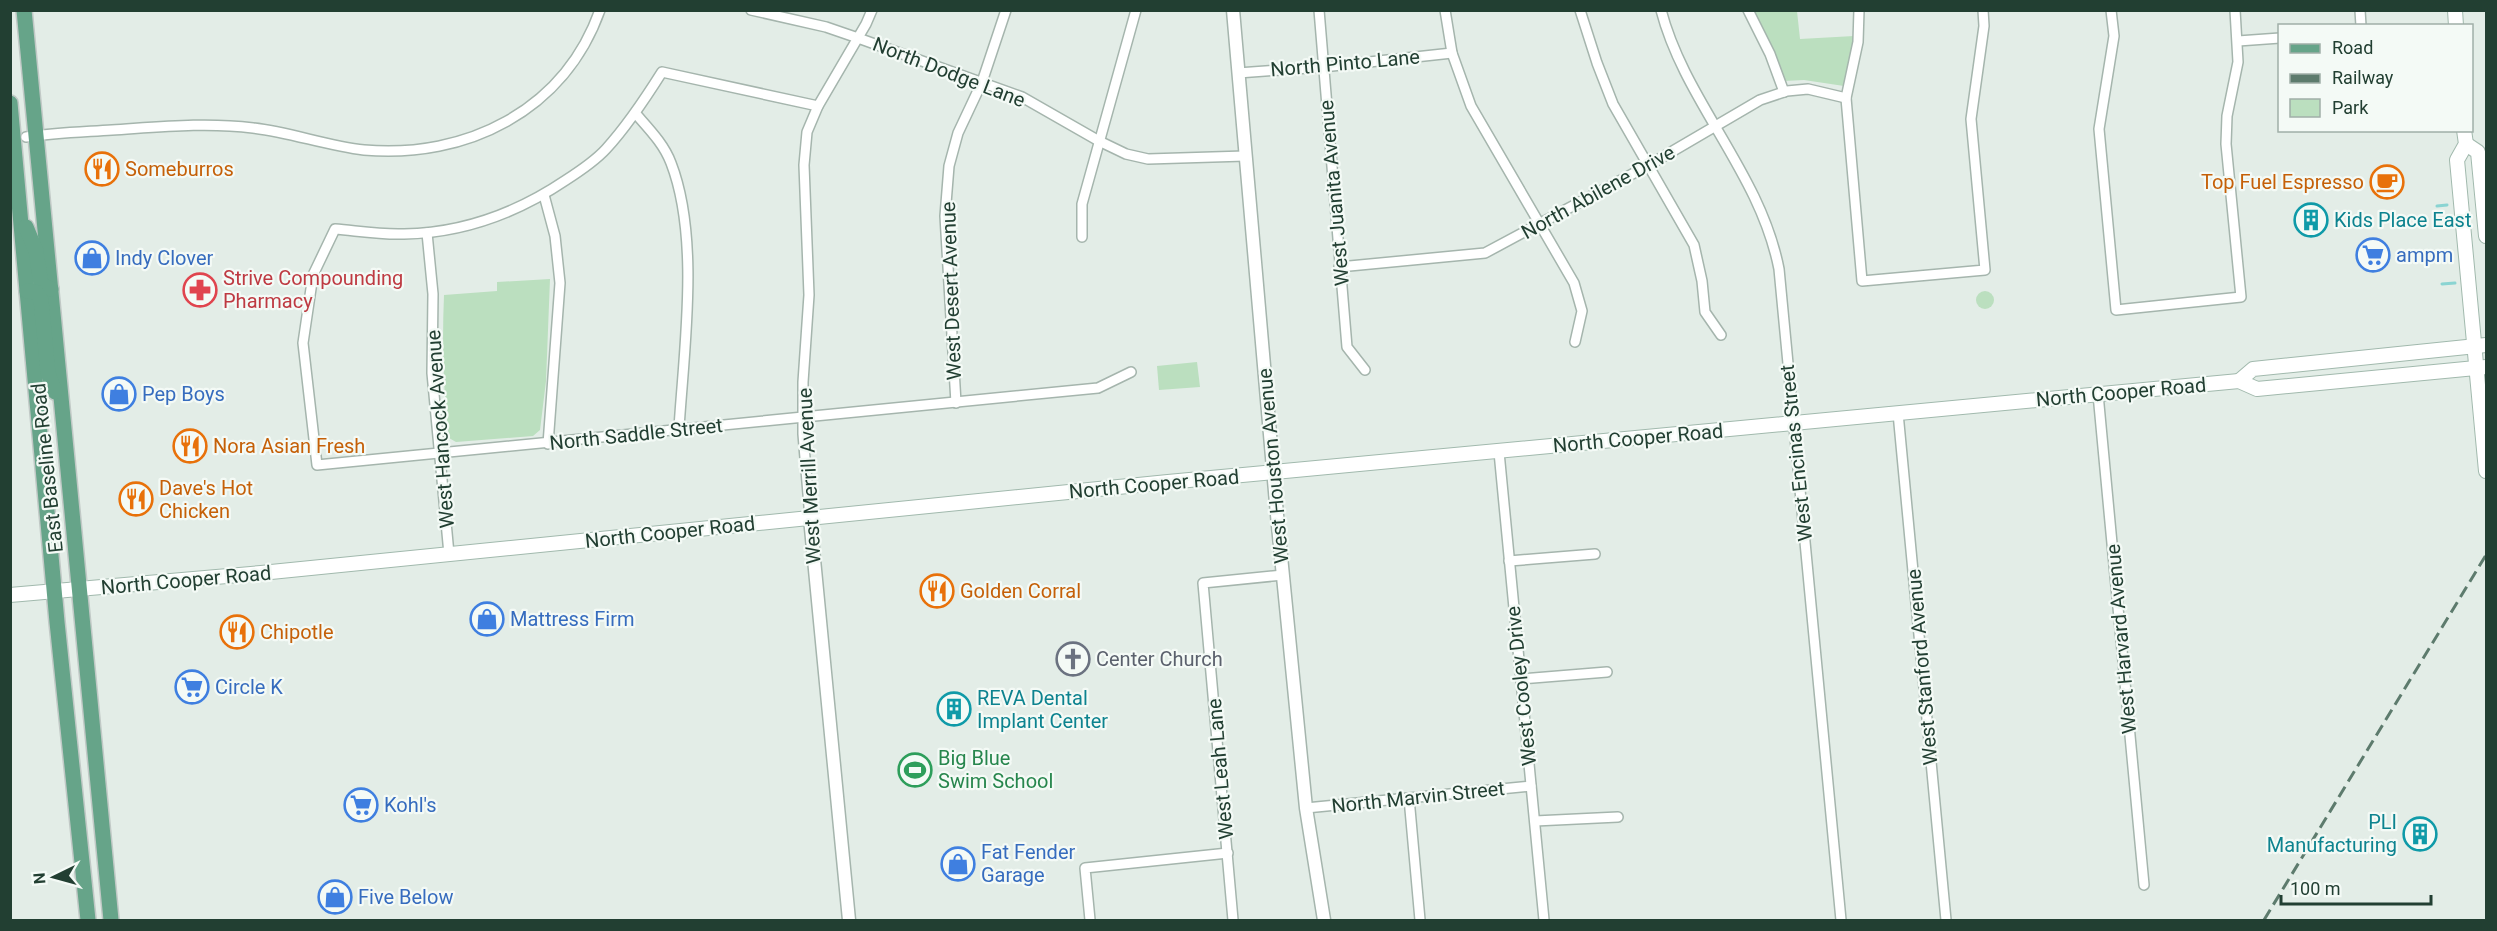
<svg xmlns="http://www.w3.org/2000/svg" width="2497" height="931" font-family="Roboto,sans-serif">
<rect width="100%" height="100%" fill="#e3ede7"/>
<!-- green -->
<g fill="#bbdfbf">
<polygon points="1753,11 1797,11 1800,39 1854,36 1844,86 1804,80 1784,81"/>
<path d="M550,279L546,381L540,430L533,436L456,442L449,438C443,390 442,343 444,295L497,291V282Z"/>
<circle cx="1985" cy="300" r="9"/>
<polygon points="1197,362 1200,387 1159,390 1157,366"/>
</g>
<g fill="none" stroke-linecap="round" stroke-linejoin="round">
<!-- stream -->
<g stroke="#8ad4d2" stroke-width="3">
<polyline points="2437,206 2447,205"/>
<polyline points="2442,284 2455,283"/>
</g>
<!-- minor casing -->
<g stroke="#a5b5ad" stroke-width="12">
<g id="minor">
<polyline points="751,10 826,27 858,38 1022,97 1099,141 1126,154 1148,159 1245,156"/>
<polyline points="1319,10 1347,347 1365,370"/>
<polyline points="1445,10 1452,53 1471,106 1574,283 1582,311 1575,342"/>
<polyline points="1580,10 1597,63 1613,104 1694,245 1702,281 1705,312 1721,335"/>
<path d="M1661,10C1685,102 1760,172 1779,269L1841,920"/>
<polyline points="1748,10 1770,54 1784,92"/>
<polyline points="1859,10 1858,42 1846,98 1862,281 1985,270 1971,119 1984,26 1983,10"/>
<polyline points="2111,10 2114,36 2099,129 2116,310 2241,297 2226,144 2227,116 2238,62 2235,10"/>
<polyline points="2360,10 2361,26"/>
<polyline points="2238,41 2280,38"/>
<polyline points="1238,73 1323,67 1452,53"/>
<path d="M818,106L662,72C645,99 628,125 606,149C595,161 580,171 566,180C517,213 463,233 404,234C381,235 358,231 335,229L313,275L303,343L317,465L1098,388L1131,372"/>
<path d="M636,114C649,129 664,144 671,163C700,238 684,348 679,428"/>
<path d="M26,137C54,133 83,132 112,130C159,127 206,122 253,128C290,132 327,146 364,150C466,159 564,111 600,10"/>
<polyline points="544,195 555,236 560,283 548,444"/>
<polyline points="427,233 433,294 432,373 449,554"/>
<polyline points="1082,237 1082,204 1136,10"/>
<polyline points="1339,267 1485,253 1649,165 1760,100 1787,91 1808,89 1846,98"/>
<polyline points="2098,394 2144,885"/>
<polyline points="956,403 945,216 949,166 958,133 982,82 1006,10"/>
<polyline points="1898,413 1946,920"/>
<polyline points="1499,452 1544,920"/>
<polyline points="810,518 803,434 803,382 809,295 804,165 807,132 818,106 866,24 872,10"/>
<polyline points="1509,561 1595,554"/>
<polyline points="1521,679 1607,672"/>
<polyline points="1409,798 1420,920"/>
<polyline points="1306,808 1531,786"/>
<polyline points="1535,821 1618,817"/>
<polyline points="1090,920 1085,868 1228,853"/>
<polyline points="1233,920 1203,583 1283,575"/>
</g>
</g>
<!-- tertiary casing -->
<g stroke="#a5b5ad" stroke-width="15">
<g id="tertiary">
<polyline points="1233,10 1278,526 1306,808 1324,920"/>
<polyline points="810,518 849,920"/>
</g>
</g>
<!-- secondary casing -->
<g stroke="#a1b9ad" stroke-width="16">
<g id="secondary">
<polyline points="2455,10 2456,26"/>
<polyline points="2464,130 2466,144 2457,160 2486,471"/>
<polyline points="2466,144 2478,152 2486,236"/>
<polyline points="2239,381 2253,369 2486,345"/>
<polyline points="10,595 261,573 1168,482 2239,381 2257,389 2486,367"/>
</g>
</g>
<!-- primary casing -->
<g stroke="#c1c9c6" stroke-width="18">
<g id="primary">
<polyline points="24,10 111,920"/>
<polyline points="10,103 57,622 88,920"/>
<polyline points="26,227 36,251 41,284 51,289"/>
<polyline points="27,291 36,292 41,300 48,373 55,392"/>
</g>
</g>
<!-- minor -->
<use href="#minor" stroke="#fff" stroke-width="9"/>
<!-- tertiary -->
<use href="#tertiary" stroke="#fff" stroke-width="12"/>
<!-- secondary -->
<use href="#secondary" stroke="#fff" stroke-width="14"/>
<!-- primary -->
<use href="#primary" stroke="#66a489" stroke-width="15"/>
<!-- rail -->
<polyline stroke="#5d7b6d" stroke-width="3" stroke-dasharray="12 6" stroke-linecap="butt" points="2264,920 2486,555"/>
</g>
<!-- icons -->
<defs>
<g id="restaurant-ring" transform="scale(1.725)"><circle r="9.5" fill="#f4faf6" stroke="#e8710a" stroke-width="1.5"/><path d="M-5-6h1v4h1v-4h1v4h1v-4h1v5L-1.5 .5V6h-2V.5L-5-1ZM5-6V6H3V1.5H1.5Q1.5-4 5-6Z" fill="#e8710a"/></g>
<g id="cafe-ring" transform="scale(1.725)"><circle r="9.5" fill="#f4faf6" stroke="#e8710a" stroke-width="1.5"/><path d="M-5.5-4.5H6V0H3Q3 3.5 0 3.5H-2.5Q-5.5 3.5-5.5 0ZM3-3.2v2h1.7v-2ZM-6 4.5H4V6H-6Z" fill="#e8710a"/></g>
<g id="building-ring" transform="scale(1.725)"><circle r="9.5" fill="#f4faf6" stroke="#0f9aa8" stroke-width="1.5"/><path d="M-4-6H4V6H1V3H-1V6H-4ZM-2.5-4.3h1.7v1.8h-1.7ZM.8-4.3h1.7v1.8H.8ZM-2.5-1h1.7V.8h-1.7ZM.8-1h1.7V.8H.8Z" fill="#0f9aa8"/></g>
<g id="supermarket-ring" transform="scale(1.725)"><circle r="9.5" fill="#f4faf6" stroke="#3f7fe0" stroke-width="1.5"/><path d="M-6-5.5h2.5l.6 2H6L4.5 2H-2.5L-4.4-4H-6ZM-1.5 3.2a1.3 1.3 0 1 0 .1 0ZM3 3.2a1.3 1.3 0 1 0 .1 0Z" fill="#3f7fe0"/></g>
<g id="shop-ring" transform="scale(1.725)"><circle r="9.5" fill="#f4faf6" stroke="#3f7fe0" stroke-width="1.5"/><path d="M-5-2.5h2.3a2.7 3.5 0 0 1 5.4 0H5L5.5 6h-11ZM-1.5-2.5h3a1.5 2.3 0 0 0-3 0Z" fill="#3f7fe0"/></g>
<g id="pharmacy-ring" transform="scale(1.725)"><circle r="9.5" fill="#f4faf6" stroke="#e0444e" stroke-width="1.5"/><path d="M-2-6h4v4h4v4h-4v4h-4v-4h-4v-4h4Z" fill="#e0444e"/></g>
<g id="church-ring" transform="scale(1.725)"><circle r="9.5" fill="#f4faf6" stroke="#6b7280" stroke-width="1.5"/><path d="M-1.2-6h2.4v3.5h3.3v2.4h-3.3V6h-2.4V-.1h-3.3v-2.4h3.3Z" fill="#6b7280"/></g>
<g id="stadium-ring" transform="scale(1.725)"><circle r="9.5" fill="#f4faf6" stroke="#2e9e5b" stroke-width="1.5"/><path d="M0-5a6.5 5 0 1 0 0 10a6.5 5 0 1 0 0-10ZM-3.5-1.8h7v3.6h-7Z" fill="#2e9e5b"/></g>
</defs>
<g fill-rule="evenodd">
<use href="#restaurant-ring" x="102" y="169"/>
<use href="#cafe-ring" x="2387" y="182"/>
<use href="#building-ring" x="2311" y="220"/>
<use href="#supermarket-ring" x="2373" y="255"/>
<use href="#shop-ring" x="92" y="258"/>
<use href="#pharmacy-ring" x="200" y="290"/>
<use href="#shop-ring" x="119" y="394"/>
<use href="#restaurant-ring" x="190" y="446"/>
<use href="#restaurant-ring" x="136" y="499"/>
<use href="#restaurant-ring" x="937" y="591"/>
<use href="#shop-ring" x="487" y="619"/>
<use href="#restaurant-ring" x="237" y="632"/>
<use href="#church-ring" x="1073" y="659"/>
<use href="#supermarket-ring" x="192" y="687"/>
<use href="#building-ring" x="954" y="709"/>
<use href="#stadium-ring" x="915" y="770"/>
<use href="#supermarket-ring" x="361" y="805"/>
<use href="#building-ring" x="2420" y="834"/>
<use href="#shop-ring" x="958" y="864"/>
<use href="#shop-ring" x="335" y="897"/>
</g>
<g text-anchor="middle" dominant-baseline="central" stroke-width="4.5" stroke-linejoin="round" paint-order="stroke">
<!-- street labels -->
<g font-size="20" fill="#223f32" stroke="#f4faf6">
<text transform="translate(1345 63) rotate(-5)">North Pinto Lane</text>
<text transform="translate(949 72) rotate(21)">North Dodge Lane</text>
<text transform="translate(1598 192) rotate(-29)">North Abilene Drive</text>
<text transform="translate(1334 193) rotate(-95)">West Juanita Avenue</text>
<text transform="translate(951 291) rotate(-92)">West Desert Avenue</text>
<text transform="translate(2121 392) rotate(-5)">North Cooper Road</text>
<text transform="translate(440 429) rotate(-94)">West Hancock Avenue</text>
<text transform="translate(636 434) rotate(-6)">North Saddle Street</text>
<text transform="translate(1638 438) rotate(-5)">North Cooper Road</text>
<text transform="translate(1796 453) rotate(-96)">West Encinas Street</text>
<text transform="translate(1273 466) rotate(-95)">West Houston Avenue</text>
<text transform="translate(47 468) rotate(-96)">East Baseline Road</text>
<text transform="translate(809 476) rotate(-93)">West Merrill Avenue</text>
<text transform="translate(1154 484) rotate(-5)">North Cooper Road</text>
<text transform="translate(670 532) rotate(-6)">North Cooper Road</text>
<text transform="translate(186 580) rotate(-5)">North Cooper Road</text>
<text transform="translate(2121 639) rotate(-95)">West Harvard Avenue</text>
<text transform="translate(1922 667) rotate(-95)">West Stanford Avenue</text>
<text transform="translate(1521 686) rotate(-96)">West Cooley Drive</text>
<text transform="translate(1220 769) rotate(-95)">West Leah Lane</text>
<text transform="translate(1418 797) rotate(-6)">North Marvin Street</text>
</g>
<!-- food labels -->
<g font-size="20" fill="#c56008" stroke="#f4faf6" text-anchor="start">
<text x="125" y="169">Someburros</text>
<text x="2364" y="182" text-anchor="end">Top Fuel Espresso</text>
<text x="213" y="446">Nora Asian Fresh</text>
<text x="159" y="488">Dave's Hot<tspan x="159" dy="23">Chicken</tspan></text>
<text x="960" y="591">Golden Corral</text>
<text x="260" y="632">Chipotle</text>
</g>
<!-- culture labels -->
<g font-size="20" fill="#0d838f" stroke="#f4faf6" text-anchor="start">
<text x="2334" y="220">Kids Place East</text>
<text x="977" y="698">REVA Dental<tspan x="977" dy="23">Implant Center</tspan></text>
<text x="2397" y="822" text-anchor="end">PLI<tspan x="2397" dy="23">Manufacturing</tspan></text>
</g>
<!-- shop labels -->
<g font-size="20" fill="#366cbe" stroke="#f4faf6" text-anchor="start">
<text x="2396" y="255">ampm</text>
<text x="115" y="258">Indy Clover</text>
<text x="142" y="394">Pep Boys</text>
<text x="510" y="619">Mattress Firm</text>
<text x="215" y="687">Circle K</text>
<text x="384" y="805">Kohl's</text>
<text x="981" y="852">Fat Fender<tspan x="981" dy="23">Garage</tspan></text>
<text x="358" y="897">Five Below</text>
</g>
<!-- health labels -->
<g font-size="20" fill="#be3a42" stroke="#f4faf6" text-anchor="start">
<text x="223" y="278">Strive Compounding<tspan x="223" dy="23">Pharmacy</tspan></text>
</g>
<!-- worship labels -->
<g font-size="20" fill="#5b616d" stroke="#f4faf6" text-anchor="start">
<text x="1096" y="659">Center Church</text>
</g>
<!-- leisure labels -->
<g font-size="20" fill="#27864d" stroke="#f4faf6" text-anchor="start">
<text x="938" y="758">Big Blue<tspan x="938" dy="23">Swim School</tspan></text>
</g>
</g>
<!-- border -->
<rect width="2497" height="931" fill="none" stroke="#223f32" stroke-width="24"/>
<!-- legend -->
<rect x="2278" y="24" width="195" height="108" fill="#f4faf6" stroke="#a0afa8" stroke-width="1.5"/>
<rect x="2290" y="44" width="30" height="9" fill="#66a489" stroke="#a0afa8" stroke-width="1.5"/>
<text x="2332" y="54" font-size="18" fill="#223f32">Road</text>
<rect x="2290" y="74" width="30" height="9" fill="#5d7b6d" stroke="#a0afa8" stroke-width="1.5"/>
<text x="2332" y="84" font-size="18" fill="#223f32">Railway</text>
<rect x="2290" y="99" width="30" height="18" fill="#bbdfbf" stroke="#a0afa8" stroke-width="1.5"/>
<text x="2332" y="114" font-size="18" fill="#223f32">Park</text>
<!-- north arrow -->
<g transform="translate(54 877) rotate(265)" stroke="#f4faf6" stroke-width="4.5" paint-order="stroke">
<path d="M0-4.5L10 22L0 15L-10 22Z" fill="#223f32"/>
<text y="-9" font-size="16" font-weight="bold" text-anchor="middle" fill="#223f32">N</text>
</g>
<!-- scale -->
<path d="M2281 895v9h150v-9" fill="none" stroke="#223f32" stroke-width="3"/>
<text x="2290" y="895" font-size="18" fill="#223f32" stroke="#f4faf6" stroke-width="4.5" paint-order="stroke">100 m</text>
</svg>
